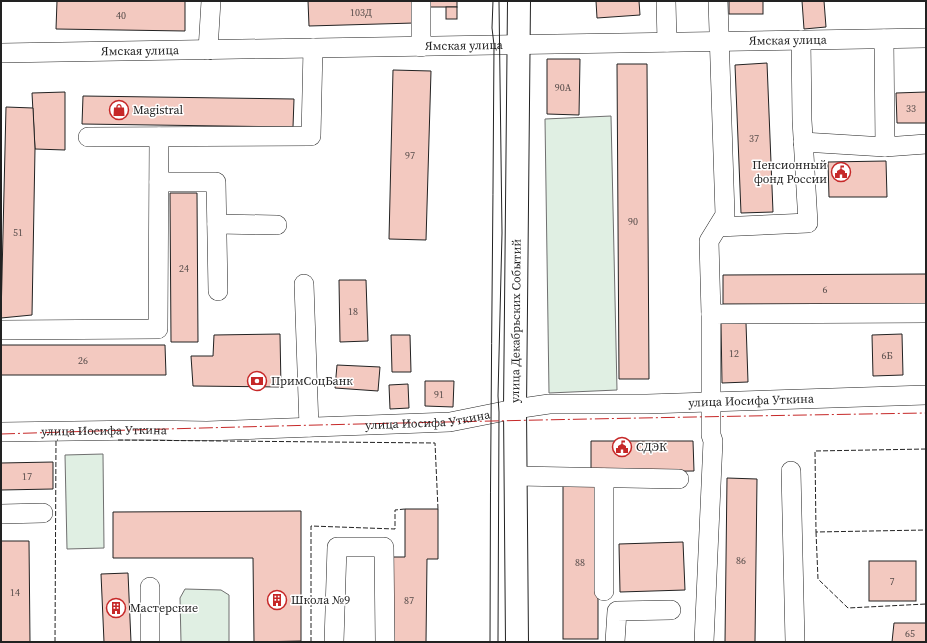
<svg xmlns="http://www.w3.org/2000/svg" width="927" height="643" font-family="'Source Serif 4',serif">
<rect width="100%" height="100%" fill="#fff"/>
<!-- green -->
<g fill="#e0efe3" stroke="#6f6f6f">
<polygon points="611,116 617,390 549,393 545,119"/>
<polygon points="103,454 104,548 67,549 65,455"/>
<polygon points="185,589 221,590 229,595 229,642 181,642 180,598"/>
</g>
<!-- building -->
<g fill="#f3c9c0" stroke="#222">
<polygon points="57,1 185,1 185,31 56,29"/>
<polygon points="308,1 412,1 414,23 309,26"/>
<rect x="428" y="1" width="29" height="6"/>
<polygon points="596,1 639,1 640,15 597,18"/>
<rect x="729" y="1" width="34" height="13"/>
<polygon points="802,1 824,1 826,27 804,29"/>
<rect x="446" y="7" width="11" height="12"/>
<polygon points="547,59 580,59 579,115 547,114"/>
<polygon points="767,63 773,212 741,213 735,65"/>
<polygon points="617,64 647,64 649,379 619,379"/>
<polygon points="393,70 431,71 426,240 389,239"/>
<polygon points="65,92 65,150 35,149 32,93"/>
<polygon points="926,92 926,123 897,123 896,93"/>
<polygon points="83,96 294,99 293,127 82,124"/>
<polygon points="6,107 33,108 35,149 32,315 1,318"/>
<polygon points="886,161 887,197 829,197 828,162"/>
<polygon points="170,193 197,193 198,342 171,342"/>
<polygon points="926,274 926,304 723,304 723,275"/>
<polygon points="339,280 366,280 368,341 340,342"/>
<polygon points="721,323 746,323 748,382 722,383"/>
<polygon points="280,334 281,387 193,386 191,356 213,356 214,335"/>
<polygon points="902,334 903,375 873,376 872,335"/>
<polygon points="391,335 410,335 411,372 392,372"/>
<polygon points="1,345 165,345 166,375 1,375"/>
<polygon points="337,365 380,367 378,391 335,388"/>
<polygon points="425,381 454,381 453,407 425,406"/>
<polygon points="408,384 409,408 390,409 389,385"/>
<polygon points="591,441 693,441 694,471 591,472"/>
<polygon points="53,462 53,489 1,490 1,463"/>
<polygon points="727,478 757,479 755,642 725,642"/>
<rect x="563" y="484" width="35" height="155"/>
<polygon points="405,509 438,509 438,559 427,559 426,642 392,642 392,557 405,557"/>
<polygon points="301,511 301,641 254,642 253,558 113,558 113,512"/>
<polygon points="1,541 29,541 30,642 1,642"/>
<polygon points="683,542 685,590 620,592 619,544"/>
<rect x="869" y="561" width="47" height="40"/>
<polygon points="128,573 131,642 104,642 101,574"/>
<polygon points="894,623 926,623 926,642 892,642"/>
</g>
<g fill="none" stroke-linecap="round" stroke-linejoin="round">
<!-- minor casing -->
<g stroke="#222" stroke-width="20">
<g id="minor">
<polyline points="421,1 421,47"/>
<polyline points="666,1 667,42"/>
<polyline points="884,39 885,147 926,144"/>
<polyline points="208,50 211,1"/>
<path id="s1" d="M1,53L926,38"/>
<polyline points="88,137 311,136 313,48"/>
<polyline points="803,142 885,147"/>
<polyline points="159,182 216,182 218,291"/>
<polyline points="217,224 277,225"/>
<polyline points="718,227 808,223 802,120 801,40"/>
<polyline points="304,284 309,427"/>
<polyline points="711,314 709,241 725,215 718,1"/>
<polyline points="1,330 158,329 159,137"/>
<path id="s2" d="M1,432L145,430L207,431L450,422L515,409L549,404H647L926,395"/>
<polyline points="791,471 795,642"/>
<polyline points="516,476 679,479"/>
<polyline points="1,514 43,513"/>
<polyline points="604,591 604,478"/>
<polyline points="150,642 150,587"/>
<polyline points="334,642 337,547 384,547 385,642"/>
<polyline points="615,642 617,611 671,610"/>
<polyline points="704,642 713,441 711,435 711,314 926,313"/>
</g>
</g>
<!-- major casing -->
<g stroke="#222" stroke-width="24">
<g id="major">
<path id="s3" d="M517,642L515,409L519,1"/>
</g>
</g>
<!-- minor -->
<use href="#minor" stroke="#fff" stroke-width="19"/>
<!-- major -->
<use href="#major" stroke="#fff" stroke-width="22"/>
<!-- tram -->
<g stroke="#222" stroke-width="1">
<path d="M490,642C490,443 493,244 494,45L492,28L493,1"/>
<polyline points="498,642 499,412 498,396 502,233 499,1"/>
</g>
<!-- fence -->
<g stroke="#222" stroke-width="1" stroke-dasharray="5 2" stroke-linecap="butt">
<polyline points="118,440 435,443 438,509"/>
<polyline points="926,449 815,451 816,532 926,530"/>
<polyline points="816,532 818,579 848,608 926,604"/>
<polyline points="55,642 56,440 58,440"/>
<polyline points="311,642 311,526 395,529 395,510 405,509"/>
</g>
<!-- power -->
<path stroke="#c62828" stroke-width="1" stroke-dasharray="14 3 2 3" stroke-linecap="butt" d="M1,434C309,424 618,418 926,413"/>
</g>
<!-- icons -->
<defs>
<g id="shop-ring" transform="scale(1)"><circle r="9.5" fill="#fff" stroke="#c62828" stroke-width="1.5"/><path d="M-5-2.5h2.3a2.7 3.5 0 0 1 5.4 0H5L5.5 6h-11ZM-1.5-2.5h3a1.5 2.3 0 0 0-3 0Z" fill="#c62828"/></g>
<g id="civic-ring" transform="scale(1)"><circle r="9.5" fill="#fff" stroke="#c62828" stroke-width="1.5"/><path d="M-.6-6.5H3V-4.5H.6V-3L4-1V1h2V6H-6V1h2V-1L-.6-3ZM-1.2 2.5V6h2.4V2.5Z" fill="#c62828"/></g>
<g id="bank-ring" transform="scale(1)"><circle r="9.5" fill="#fff" stroke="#c62828" stroke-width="1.5"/><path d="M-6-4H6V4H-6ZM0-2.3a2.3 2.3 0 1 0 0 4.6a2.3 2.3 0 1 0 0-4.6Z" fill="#c62828"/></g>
<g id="building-ring" transform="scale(1)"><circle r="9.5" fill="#fff" stroke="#c62828" stroke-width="1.5"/><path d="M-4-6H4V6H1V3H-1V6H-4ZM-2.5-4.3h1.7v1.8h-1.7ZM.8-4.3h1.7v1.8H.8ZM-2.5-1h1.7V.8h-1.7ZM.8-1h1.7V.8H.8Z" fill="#c62828"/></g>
</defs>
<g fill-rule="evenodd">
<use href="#shop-ring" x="119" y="110"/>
<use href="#civic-ring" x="841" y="172"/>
<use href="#bank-ring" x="257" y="381"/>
<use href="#civic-ring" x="622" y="447"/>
<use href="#building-ring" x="277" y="600"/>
<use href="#building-ring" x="116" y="608"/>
</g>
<g text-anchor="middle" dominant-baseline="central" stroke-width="3" stroke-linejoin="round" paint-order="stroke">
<!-- number labels -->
<g font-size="10" fill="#564c4a">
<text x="361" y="12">103Д</text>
<text x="121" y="15">40</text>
<text x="563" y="87">90А</text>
<text x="911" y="108">33</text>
<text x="754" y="138">37</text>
<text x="410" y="155">97</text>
<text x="633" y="221">90</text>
<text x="18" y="232">51</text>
<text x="184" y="268">24</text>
<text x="825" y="289">6</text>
<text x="353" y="311">18</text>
<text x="734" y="353">12</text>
<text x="887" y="355">6Б</text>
<text x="83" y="360">26</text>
<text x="439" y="394">91</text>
<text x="27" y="476">17</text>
<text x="741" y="560">86</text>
<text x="580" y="562">88</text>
<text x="892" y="581">7</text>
<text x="15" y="592">14</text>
<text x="409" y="600">87</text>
<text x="910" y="633">65</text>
</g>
<!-- street labels -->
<g font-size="12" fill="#222" stroke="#fff">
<text stroke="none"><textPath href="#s1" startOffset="787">Ямская улица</textPath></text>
<text stroke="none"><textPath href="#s1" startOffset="463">Ямская улица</textPath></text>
<text stroke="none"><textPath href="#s1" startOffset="139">Ямская улица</textPath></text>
<text stroke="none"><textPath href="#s3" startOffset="321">улица Декабрьских Событий</textPath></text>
<text stroke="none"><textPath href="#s2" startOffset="752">улица Иосифа Уткина</textPath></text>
<text stroke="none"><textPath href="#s2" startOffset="427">улица Иосифа Уткина</textPath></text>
<text stroke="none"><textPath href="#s2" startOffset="103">улица Иосифа Уткина</textPath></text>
</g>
<!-- poi labels -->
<g font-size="12" fill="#222" stroke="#fff" text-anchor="start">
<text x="133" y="110">Magistral</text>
<text x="827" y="165" text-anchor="end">Пенсионный<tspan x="827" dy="14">фонд России</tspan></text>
<text x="271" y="381">ПримСоцБанк</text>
<text x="636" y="447">СДЭК</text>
<text x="291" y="600">Школа №9</text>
<text x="130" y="608">Мастерские</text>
</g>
</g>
<!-- border -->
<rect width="927" height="643" fill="none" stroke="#222222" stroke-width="4"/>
</svg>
